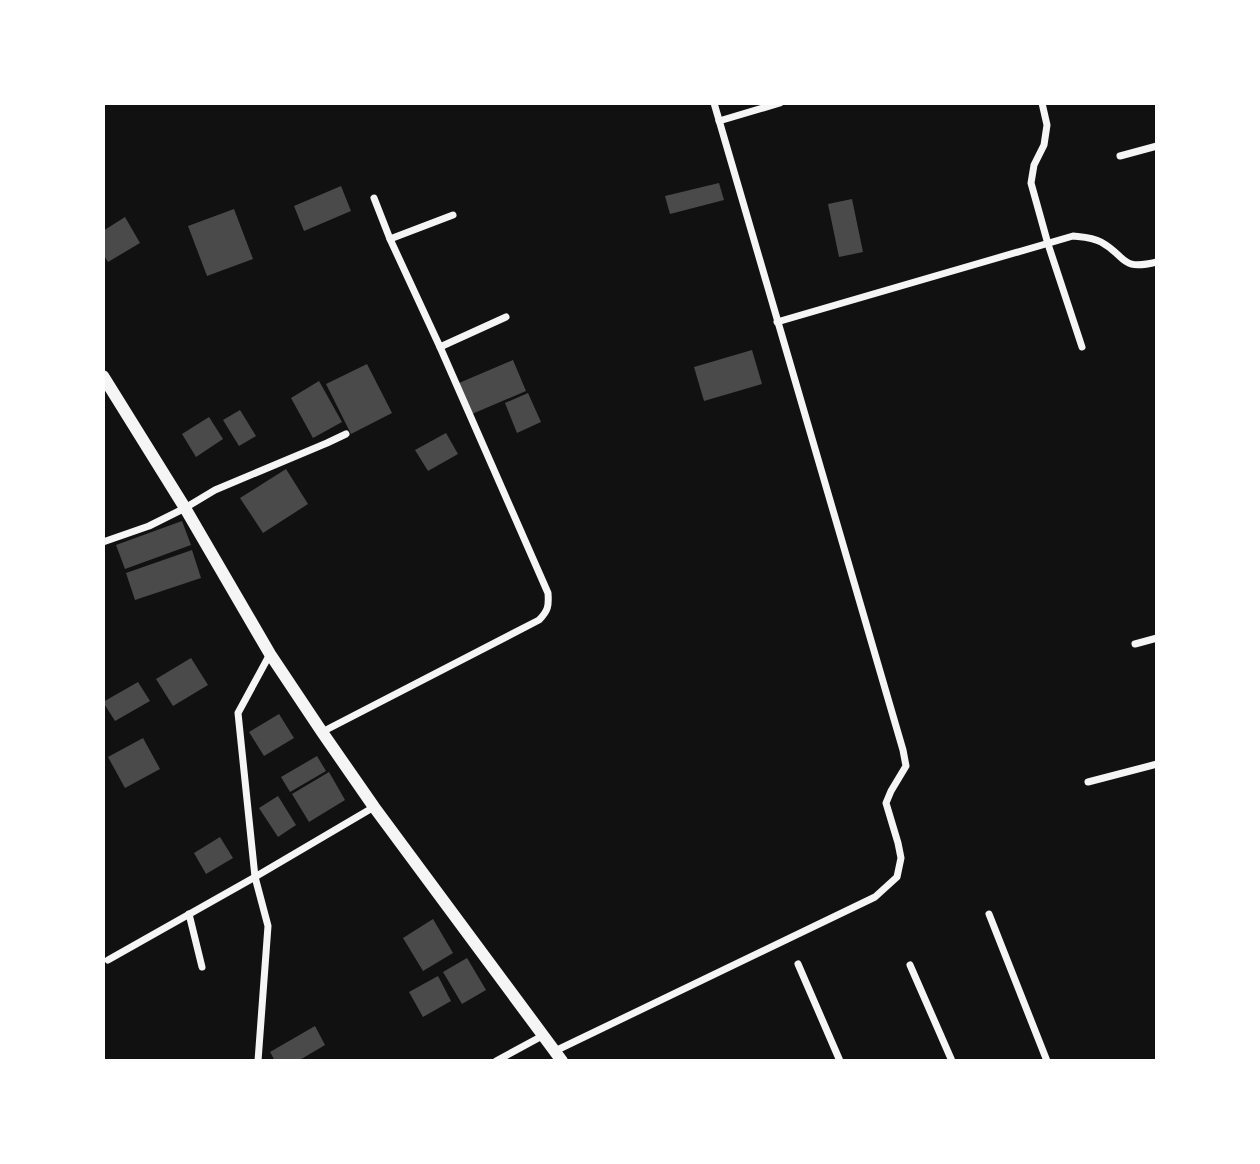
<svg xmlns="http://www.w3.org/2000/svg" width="1260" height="1164" font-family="Commissioner,sans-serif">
<rect width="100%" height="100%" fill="#111"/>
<!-- building -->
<g fill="#4a4a4a">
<polygon points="719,183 724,200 670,214 665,196"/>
<polygon points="341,186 351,211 304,231 294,206"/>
<polygon points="852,199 863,252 839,257 828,204"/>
<polygon points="234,209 253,259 207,276 188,226"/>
<polygon points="125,217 140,243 108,262 103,254 103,231"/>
<polygon points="752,350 762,384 704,401 694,367"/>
<polygon points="513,360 526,391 472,414 459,383"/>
<polygon points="367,364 392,413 351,434 326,384"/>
<polygon points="319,381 342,422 313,438 291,398"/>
<polygon points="528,393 541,422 517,433 505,403"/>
<polygon points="240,410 256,436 239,446 223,420"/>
<polygon points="209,417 223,439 196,457 182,434"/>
<polygon points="446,433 458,454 428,471 415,450"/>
<polygon points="286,469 308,504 263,533 240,498"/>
<polygon points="182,521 191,545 125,569 116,545"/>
<polygon points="192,550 201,578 135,600 126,573"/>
<polygon points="191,658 208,685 173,706 156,679"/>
<polygon points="138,682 150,701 115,721 103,702"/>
<polygon points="279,714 294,738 264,756 249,732"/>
<polygon points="143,738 160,769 125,788 108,757"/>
<polygon points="317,756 326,771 290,792 281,777"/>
<polygon points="329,772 345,800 309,822 292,794"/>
<polygon points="278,796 296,825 278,837 259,808"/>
<polygon points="220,837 233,858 206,874 194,853"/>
<polygon points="433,919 453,953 423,971 403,938"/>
<polygon points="467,958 486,990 462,1004 443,972"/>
<polygon points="438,976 451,1001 423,1017 409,992"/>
<polygon points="315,1026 325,1045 298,1061 275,1061 270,1052"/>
</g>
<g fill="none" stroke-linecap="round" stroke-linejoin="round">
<!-- minor -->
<g stroke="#f5f5f5" stroke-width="7">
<polyline points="1042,103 1047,125 1044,145 1034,165 1031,183 1048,244 1082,347"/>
<polyline points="719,121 780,103"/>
<polyline points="1120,156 1157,146"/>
<polyline points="390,239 453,215"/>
<path d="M777,322L1073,236C1082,237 1092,237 1101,242C1128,257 1119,271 1157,262"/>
<polyline points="440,347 506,317"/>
<polyline points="103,542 149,526 185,508 215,490 327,443 346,434"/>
<polyline points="1135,644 1157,638"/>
<path d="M322,732L539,620C548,611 549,606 548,593L440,347L390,239L374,198"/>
<polyline points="1088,782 1157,764"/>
<polyline points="189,914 202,967"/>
<polyline points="989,914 1047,1061"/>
<polyline points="108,960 255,877 374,807"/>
<polyline points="798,964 840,1061"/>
<polyline points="910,965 952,1061"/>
<polyline points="555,1051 875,897 897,877 901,858 898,843 886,803 891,791 906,766 903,750 714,103"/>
<polyline points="258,1061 268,926 255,877 238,713 270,654"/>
<polyline points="496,1061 544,1035"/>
</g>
<!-- tertiary -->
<polyline stroke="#f5f5f5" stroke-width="12" points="103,376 185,508 270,654 322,732 374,807 562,1061"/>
</g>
<!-- border -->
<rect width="1260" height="1164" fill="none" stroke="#ffffff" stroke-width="210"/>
</svg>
